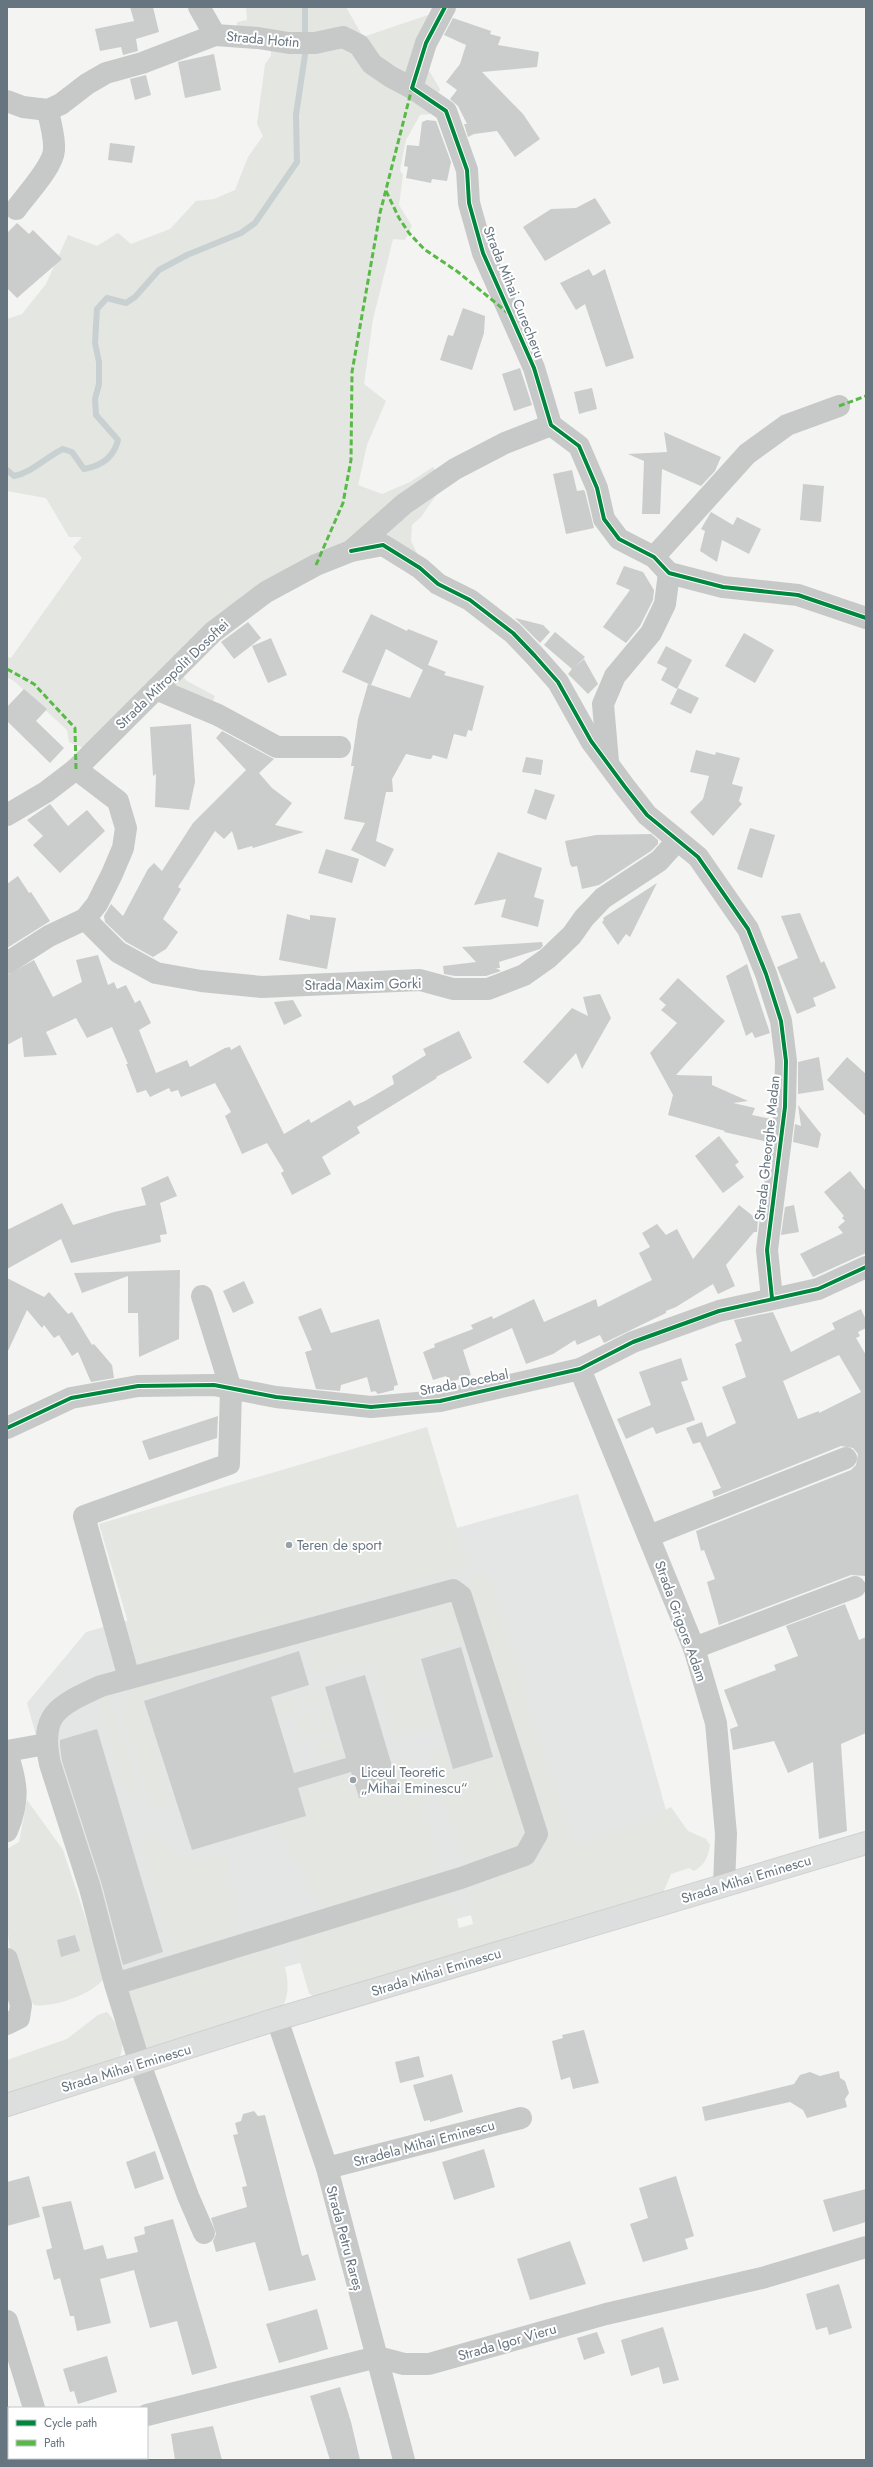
<svg xmlns="http://www.w3.org/2000/svg" width="873" height="2467" font-family="Jost,sans-serif">
<rect width="100%" height="100%" fill="#f4f4f3"/>
<!-- built -->
<polygon fill="#e4e6e6" points="578,1494 679,1857 114,2015 27,1703 86,1632"/>
<!-- green -->
<g fill="#e3e6e1">
<polygon points="246,7 346,7 363,37 437,12 425,64 440,89 430,114 420,115 406,140 400,170 403,175 399,205 412,226 405,240 393,239 373,319 364,384 386,401 367,445 358,485 382,494 410,482 433,467 444,484 421,517 412,525 411,541 422,563 411,576 404,568 374,553 313,574 297,588 257,607 180,673 187,681 215,696 206,716 195,718 164,699 152,705 100,755 69,742 67,730 15,682 7,677 7,657 11,658 82,558 73,547 82,537 69,537 46,498 7,491 7,319 22,314 46,284 68,235 97,246 118,233 131,244 170,229 196,201 214,199 235,190 248,157 263,136 257,124 265,64 271,56 271,47 234,44 237,22 247,20"/>
<polygon points="427,1427 469,1568 141,1666 99,1524"/>
<path d="M488,1571L573,1845L637,1824L671,1807L688,1831L706,1839L710,1845C708,1857 705,1865 694,1871L689,1868L671,1874L663,1893L314,1997L309,1993L295,1946L297,1938L440,1891C454,1897 456,1914 459,1928L473,1924C472,1916 467,1907 467,1900C470,1870 514,1866 536,1860C543,1854 543,1850 541,1840L512,1744L467,1578Z"/>
<polygon points="445,1601 458,1610 471,1642 462,1644 461,1641 421,1652 422,1656 417,1657 420,1667 415,1669 418,1679 424,1678 437,1725 395,1739 372,1663 328,1675 317,1674 314,1670 304,1641"/>
<polygon points="290,1638 293,1649 140,1697 173,1803 150,1809 118,1702 159,1675"/>
<polygon points="322,1687 327,1702 304,1709 299,1694"/>
<polygon points="107,1691 144,1805 122,1786 95,1695"/>
<polygon points="294,1695 299,1711 279,1718 274,1701"/>
<polygon points="327,1706 336,1732 324,1736 316,1709"/>
<polygon points="313,1711 321,1736 302,1742 294,1717"/>
<polygon points="493,1716 528,1833 521,1847 470,1864 459,1855 430,1751 444,1747 451,1773 496,1758 485,1719"/>
<polygon points="338,1737 342,1752 319,1759 315,1743"/>
<polygon points="410,1757 440,1863 436,1875 332,1908 320,1904 275,1827 309,1816 302,1790 349,1776 356,1800 401,1787 394,1763"/>
<path d="M27,1800L63,1850L105,1977C94,1994 53,2008 34,2005C0,1962 7,1900 7,1849L19,1842Z"/>
<polygon points="156,1834 187,1859 226,1855 235,1925 230,1937 174,1957 139,1840"/>
<path d="M274,1942C285,1960 293,1987 283,2006L150,2050L145,2047L126,1994L128,1987Z"/>
<path d="M107,2012C119,2025 127,2042 119,2059L7,2093V2060L67,2039L98,2015Z"/>
</g>
<g fill="none" stroke-linecap="round" stroke-linejoin="round">
<!-- stream -->
<path stroke="#c9d0d2" stroke-width="6" d="M7,470L14,476C33,472 46,457 63,449L72,452L84,469C101,466 114,457 118,440L96,415L95,399L99,384V362L95,343L97,309L107,298L126,303L135,297L159,270L187,255L241,233L255,223L297,162L296,115L305,55V7"/>
</g>
<!-- building -->
<g fill="#cbcccc" fill-rule="evenodd">
<polygon points="130,7 153,7 159,32 136,39 138,51 123,55 121,47 100,51 95,29 134,21"/>
<polygon points="453,18 491,31 490,34 501,37 498,45 539,52 537,67 482,72 523,114 540,139 515,157 497,131 474,134 468,137 464,124 467,124 458,106 450,99 457,90 446,82 460,64 466,45 444,35"/>
<polygon points="214,54 221,90 185,98 178,62"/>
<polygon points="146,75 151,95 135,100 130,79"/>
<polygon points="427,120 436,121 451,162 447,181 432,179 431,183 406,178 408,167 404,166 407,145 419,146 422,122"/>
<polygon points="110,143 135,146 132,163 108,160"/>
<polygon points="595,198 611,223 545,261 523,227 551,209 576,208"/>
<polygon points="17,223 29,234 33,230 62,259 17,298 7,288 7,233"/>
<polygon points="589,269 593,276 605,269 634,358 606,367 585,304 576,310 560,283"/>
<polygon points="463,308 485,316 484,333 472,370 440,360 448,335 453,336"/>
<polygon points="520,368 532,405 514,411 502,374"/>
<polygon points="592,388 597,409 579,414 574,392"/>
<polygon points="664,432 721,457 715,471 701,486 662,469 660,514 642,514 644,461 628,454 667,452"/>
<polygon points="572,470 577,491 584,490 585,492 594,528 566,534 553,474"/>
<polygon points="803,484 824,486 821,522 800,520"/>
<polygon points="711,512 733,525 737,517 761,529 749,554 722,540 717,562 700,551 705,531 701,529"/>
<polygon points="624,566 643,572 654,590 653,600 640,626 626,643 603,627 630,590 616,584"/>
<polygon points="371,614 407,631 408,629 438,641 428,665 446,672 444,675 484,686 472,731 468,730 466,737 454,734 447,759 433,755 431,759 428,759 406,754 392,779 393,792 386,792 376,841 394,849 385,867 351,850 365,823 344,819 354,766 351,766 358,719 368,684 410,698 423,670 386,649 371,685 342,672"/>
<polygon points="515,618 543,625 550,632 540,643"/>
<polygon points="248,622 261,638 234,659 221,642"/>
<polygon points="555,632 585,657 575,667 584,659 598,684 588,694 568,674 572,669 544,645"/>
<polygon points="744,633 774,650 755,683 725,666"/>
<polygon points="271,638 287,675 268,683 252,646"/>
<polygon points="666,646 692,660 677,689 661,680 667,668 657,663"/>
<polygon points="678,688 699,698 691,714 670,704"/>
<polygon points="24,689 47,709 36,721 64,748 50,763 7,721 7,707"/>
<polygon points="191,724 195,782 189,810 155,807 156,774 153,776 150,727"/>
<polygon points="222,731 274,759 259,773 272,788 292,803 275,825 304,832 253,848 252,846 238,850 232,831 224,839 215,831 178,887 181,889 163,919 178,932 166,949 153,957 126,942 105,922 104,916 111,904 123,916 148,869 154,863 162,871 193,823 246,770 216,738"/>
<polygon points="696,750 715,755 716,752 740,758 732,784 743,787 739,801 742,804 713,836 690,812 703,799 709,776 690,772"/>
<polygon points="526,757 543,760 541,775 522,772"/>
<polygon points="535,789 555,795 546,820 527,813"/>
<polygon points="50,804 68,826 87,810 105,831 60,873 33,845 43,836 27,820"/>
<polygon points="750,828 775,835 762,878 737,869"/>
<polygon points="651,834 658,840 658,844 651,851 599,885 582,889 577,866 572,867 570,864 565,841 596,835"/>
<polygon points="326,849 359,859 352,883 318,873"/>
<polygon points="498,852 542,868 534,897 544,900 538,927 501,917 506,899 474,905"/>
<polygon points="18,876 29,893 31,892 50,921 7,948 7,884"/>
<polygon points="657,883 630,937 626,934 618,945 602,922 604,920 603,918"/>
<polygon points="800,913 821,963 824,961 836,988 813,998 816,1006 797,1014 777,967 798,958 781,916"/>
<polygon points="287,914 310,920 310,915 336,918 327,969 279,960"/>
<polygon points="542,942 543,946 540,949 499,962 500,968 496,968 501,971 486,976 455,976 444,974 443,966 476,962 462,947"/>
<polygon points="98,955 108,985 114,982 117,989 126,985 135,1003 140,1000 151,1023 139,1030 156,1073 187,1060 190,1067 225,1048 230,1047 231,1050 240,1045 284,1134 309,1119 311,1123 350,1100 354,1106 365,1101 394,1084 392,1076 426,1055 423,1049 459,1031 472,1058 436,1077 437,1078 357,1127 360,1133 322,1157 331,1174 292,1195 281,1173 284,1171 267,1143 242,1154 225,1116 231,1112 215,1083 181,1097 178,1090 171,1092 169,1088 150,1097 146,1090 137,1093 126,1064 128,1064 112,1027 87,1038 76,1018 46,1032 57,1055 24,1057 22,1037 7,1045 7,975 34,960 53,997 82,982 76,960"/>
<polygon points="747,964 770,1033 755,1038 752,1032 746,1036 726,976"/>
<polygon points="678,978 725,1021 676,1075 712,1076 712,1085 748,1101 733,1103 755,1108 752,1115 771,1119 768,1142 724,1132 725,1131 668,1115 673,1095 650,1053 677,1023 661,1010 666,1005 659,999"/>
<polygon points="600,994 611,1018 582,1069 576,1053 548,1084 523,1062 572,1008 588,1016 583,997"/>
<polygon points="293,1000 302,1016 284,1025 274,1002"/>
<polygon points="819,1057 824,1090 798,1094 798,1062"/>
<polygon points="847,1057 866,1074 866,1116 827,1080"/>
<polygon points="798,1105 821,1134 818,1148 793,1142 795,1124 801,1126"/>
<polygon points="719,1136 739,1162 735,1165 744,1177 723,1193 695,1156"/>
<polygon points="850,1171 866,1191 866,1253 813,1277 800,1254 843,1233 838,1227 845,1221 842,1218 844,1216 824,1192"/>
<polygon points="168,1176 177,1196 160,1203 167,1234 160,1235 161,1242 71,1263 61,1239 7,1269 7,1230 62,1203 73,1225 114,1212 146,1205 141,1188"/>
<polygon points="739,1205 758,1220 757,1232 754,1232 726,1265 735,1286 718,1294 713,1284 676,1307 666,1311 666,1313 604,1343 600,1335 577,1345 575,1340 553,1354 526,1364 512,1328 463,1350 471,1375 448,1383 446,1376 433,1380 423,1352 435,1347 434,1344 473,1329 471,1325 492,1316 493,1319 534,1299 544,1322 596,1299 598,1307 652,1280 639,1253 650,1247 642,1233 657,1224 666,1235 677,1229 693,1259"/>
<polygon points="794,1205 799,1232 781,1235 785,1207"/>
<polygon points="180,1270 179,1339 139,1357 138,1313 128,1313 128,1276 82,1293 74,1273"/>
<polygon points="7,1278 44,1297 49,1292 68,1314 72,1312 92,1345 94,1344 112,1365 114,1378 91,1382 78,1352 72,1356 59,1335 54,1338 44,1325 42,1328 27,1310 7,1353"/>
<polygon points="244,1281 254,1303 233,1313 223,1291"/>
<polygon points="321,1308 331,1333 379,1319 398,1385 394,1386 394,1390 378,1394 375,1391 371,1392 367,1377 341,1385 340,1391 316,1389 305,1352 312,1350 298,1317"/>
<path d="M861,1309L866,1320V1328L858,1332L860,1336L856,1338L866,1355V1576L851,1575L719,1625L707,1582L715,1579L704,1550L701,1551L696,1531L851,1470L856,1465L858,1454L853,1448L841,1446L714,1497L712,1491L721,1488L700,1442L693,1444L686,1428L702,1422L707,1437L736,1423L722,1387L746,1377L735,1344L742,1341L734,1320L773,1312L791,1352L835,1329L832,1323ZM839,1355L861,1392L819,1413V1411L798,1419L783,1381Z"/>
<polygon points="681,1358 688,1380 681,1382 695,1420 656,1434 653,1427 626,1439 617,1419 651,1405 639,1372"/>
<polygon points="218,1416 217,1438 149,1460 142,1441"/>
<polygon points="845,1604 859,1640 866,1637 866,1733 841,1744 847,1831 819,1839 813,1762 788,1773 774,1741 733,1750 730,1729 738,1726 724,1690 776,1670 774,1665 798,1656 786,1626"/>
<polygon points="461,1647 493,1757 453,1769 421,1659"/>
<polygon points="299,1651 309,1685 271,1697 294,1773 346,1758 325,1687 365,1675 398,1786 359,1798 351,1772 298,1788 306,1816 192,1850 144,1701"/>
<polygon points="97,1729 163,1952 123,1965 102,1885 62,1761 60,1746 60,1740"/>
<polygon points="75,1935 80,1951 61,1957 57,1940"/>
<polygon points="584,2030 599,2083 573,2089 570,2077 561,2080 552,2041 563,2038 562,2035"/>
<polygon points="419,2056 424,2077 400,2083 395,2062"/>
<polygon points="839,2071 840,2078 845,2081 849,2093 845,2099 847,2107 807,2118 803,2110 790,2102 705,2121 702,2107 794,2084 800,2075 810,2072 820,2076"/>
<polygon points="452,2074 463,2112 430,2122 430,2120 424,2121 413,2085"/>
<polygon points="254,2111 258,2116 265,2115 302,2256 308,2254 316,2280 269,2291 255,2242 216,2252 213,2241 216,2234 211,2218 247,2207 242,2187 247,2186 233,2135 238,2134 235,2123 241,2121 243,2114"/>
<polygon points="484,2149 495,2187 454,2200 442,2162"/>
<polygon points="155,2151 164,2179 135,2189 126,2162"/>
<polygon points="29,2176 40,2217 7,2226 7,2182"/>
<polygon points="676,2176 694,2236 685,2239 688,2249 643,2262 630,2224 648,2218 639,2188"/>
<polygon points="866,2189 866,2222 833,2232 823,2200"/>
<polygon points="71,2201 84,2250 103,2245 107,2259 138,2252 134,2237 145,2234 144,2227 173,2219 217,2368 192,2375 177,2321 150,2328 134,2270 100,2279 111,2323 77,2331 74,2316 70,2316 60,2278 54,2280 46,2250 52,2248 42,2207"/>
<polygon points="570,2241 586,2284 530,2300 517,2259"/>
<polygon points="839,2284 852,2328 829,2335 827,2327 816,2330 806,2294"/>
<polygon points="317,2309 328,2349 279,2363 266,2324"/>
<polygon points="663,2327 679,2380 663,2384 659,2367 631,2376 621,2340"/>
<polygon points="597,2332 605,2353 584,2360 577,2338"/>
<polygon points="107,2356 117,2392 78,2404 74,2391 70,2392 63,2369"/>
<polygon points="340,2387 351,2422 360,2460 330,2460 310,2396"/>
<polygon points="213,2426 222,2460 175,2460 171,2434"/>
</g>
<g fill="none" stroke-linecap="round" stroke-linejoin="round">
<!-- major casing -->
<g stroke="#d0d1d1" stroke-width="24">
<polyline id="major" points="7,2105 277,2019 866,1843"/>
</g>
<!-- minor -->
<g stroke="#c7c9c9" stroke-width="22">
<polyline points="199,7 215,35"/>
<polyline points="445,7 426,43 412,88 446,111 467,170 469,203 483,253 534,368 551,425 579,446 597,488 604,519 619,539 654,557 669,573 723,587 798,595 866,618"/>
<polyline points="7,101 23,107 48,110 61,104 87,84 106,73 142,63 215,35 258,38 289,43 315,43 343,37 359,45 372,64 391,77 412,88"/>
<path d="M16,209C26,195 53,167 54,150C55,137 50,123 48,110"/>
<polyline points="351,551 383,545 420,568 438,584 470,600 513,633 535,656 558,682 591,741 625,787 647,815 698,857 748,929 766,974 781,1021 786,1061 785,1107 767,1250 772,1298"/>
<polyline points="654,557 747,454 787,425 839,406"/>
<polyline points="156,689 218,715 277,747 340,747"/>
<polyline points="608,762 603,704 615,676 651,633 665,604 669,573"/>
<polyline points="76,769 118,801 126,828 123,848 112,874 97,904 85,919"/>
<polyline points="7,815 46,792 76,769 213,632 266,592 316,565 351,551 404,504 455,469 505,443 551,425"/>
<polyline points="7,963 49,936 85,919 118,952 156,973 201,981 262,987 420,980 453,989 488,989 524,975 548,958 572,935 584,918 603,898 659,861 677,841"/>
<polyline points="580,1369 694,1648 716,1723 726,1834 724,1885"/>
<polyline points="7,1428 71,1398 138,1386 214,1385 276,1397 371,1407 440,1401 580,1369 633,1342 719,1311 818,1289 866,1267"/>
<polyline points="649,1536 846,1458"/>
<polyline points="694,1648 855,1587"/>
<polyline points="129,1678 84,1516 229,1464 231,1389 202,1296"/>
<polyline points="7,1751 46,1744"/>
<path d="M7,1753C17,1783 20,1800 7,1831"/>
<polyline points="7,1959 21,2005 19,2018 7,2024"/>
<path d="M115,1984L461,1878L525,1855L537,1834L461,1596L453,1590L101,1686C58,1706 39,1713 50,1764L90,1888L115,1984L140,2064L188,2196L204,2233"/>
<polyline points="277,2019 327,2168 404,2460"/>
<polyline points="327,2168 521,2118"/>
<polyline points="7,2321 34,2408"/>
<polyline points="147,2415 377,2357 404,2364 429,2364 606,2314 762,2278 866,2247"/>
<polyline points="7,2451 9,2451"/>
</g>
<!-- major -->
<use href="#major" stroke="#dddede" stroke-width="22"/>
<!-- quiet -->
<g stroke="#58b947" stroke-width="3" stroke-dasharray="6 3" stroke-linecap="butt">
<polyline points="386,191 399,218 409,233 424,249 458,272 508,313"/>
<polyline points="839,406 866,396"/>
<polyline points="316,565 343,503 351,460 352,372 380,213 412,88"/>
<polyline points="7,669 34,684 75,728 76,769"/>
</g>
<!-- cycleway casing -->
<g stroke="#fff" stroke-width="6">
<g id="cycleway">
<polyline points="445,7 426,43 412,88 446,111 467,170 469,203 483,253 534,368 551,425 579,446 597,488 604,519 619,539 654,557 669,573 723,587 798,595 866,618"/>
<polyline points="351,551 383,545 420,568 438,584 470,600 513,633 535,656 558,682 591,741 625,787 647,815 698,857 748,929 766,974 781,1021 786,1061 785,1107 767,1250 772,1298"/>
<polyline points="7,1428 71,1398 138,1386 214,1385 276,1397 371,1407 440,1401 580,1369 633,1342 719,1311 818,1289 866,1267"/>
</g>
</g>
<!-- cycleway -->
<use href="#cycleway" stroke="#00873e" stroke-width="4"/>
</g>
<!-- markers -->
<g fill="#98a1a8" stroke="#fff" stroke-width="1.5">
<circle cx="289" cy="1545" r="4"/>
<circle cx="353" cy="1780" r="4"/>
</g>
<g text-anchor="middle" dominant-baseline="central" stroke-width="4" stroke-linejoin="round" paint-order="stroke">
<!-- street labels -->
<g font-size="14" fill="#677580" stroke="#fff">
<text transform="translate(263 39) rotate(5)">Strada Hotin</text>
<text transform="translate(514 292) rotate(68)">Strada Mihai Curecheru</text>
<text transform="translate(172 674) rotate(-44)">Strada Mitropolit Dosoftei</text>
<text transform="translate(363 984) rotate(-1)">Strada Maxim Gorki</text>
<text transform="translate(767 1148) rotate(-84)">Strada Gheorghe Madan</text>
<text transform="translate(464 1382) rotate(-11)">Strada Decebal</text>
<text transform="translate(681 1621) rotate(70)">Strada Grigore Adam</text>
<text transform="translate(746 1879) rotate(-17)">Strada Mihai Eminescu</text>
<text transform="translate(436 1972) rotate(-17)">Strada Mihai Eminescu</text>
<text transform="translate(126 2068) rotate(-17)">Strada Mihai Eminescu</text>
<text transform="translate(424 2143) rotate(-15)">Stradela Mihai Eminescu</text>
<text transform="translate(345 2238) rotate(75)">Strada Petru Rareș</text>
<text transform="translate(507 2342) rotate(-16)">Strada Igor Vieru</text>
</g>
<!-- poi labels -->
<g font-size="14" fill="#677580" stroke="#fff" text-anchor="start">
<text x="297" y="1545">Teren de sport</text>
<text x="361" y="1772">Liceul Teoretic<tspan x="361" dy="16">„Mihai Eminescu“</tspan></text>
</g>
</g>
<!-- border -->
<rect width="873" height="2467" fill="none" stroke="#677580" stroke-width="16"/>
<!-- legend -->
<rect x="8" y="2407" width="140" height="52" fill="#ffffff" stroke="#c2c8cc"/>
<rect x="16" y="2420" width="20" height="6" fill="#00873e" stroke="#c2c8cc"/>
<text x="44" y="2427" font-size="12" fill="#677580">Cycle path</text>
<rect x="16" y="2440" width="20" height="6" fill="#58b947" stroke="#c2c8cc"/>
<text x="44" y="2447" font-size="12" fill="#677580">Path</text>
</svg>
